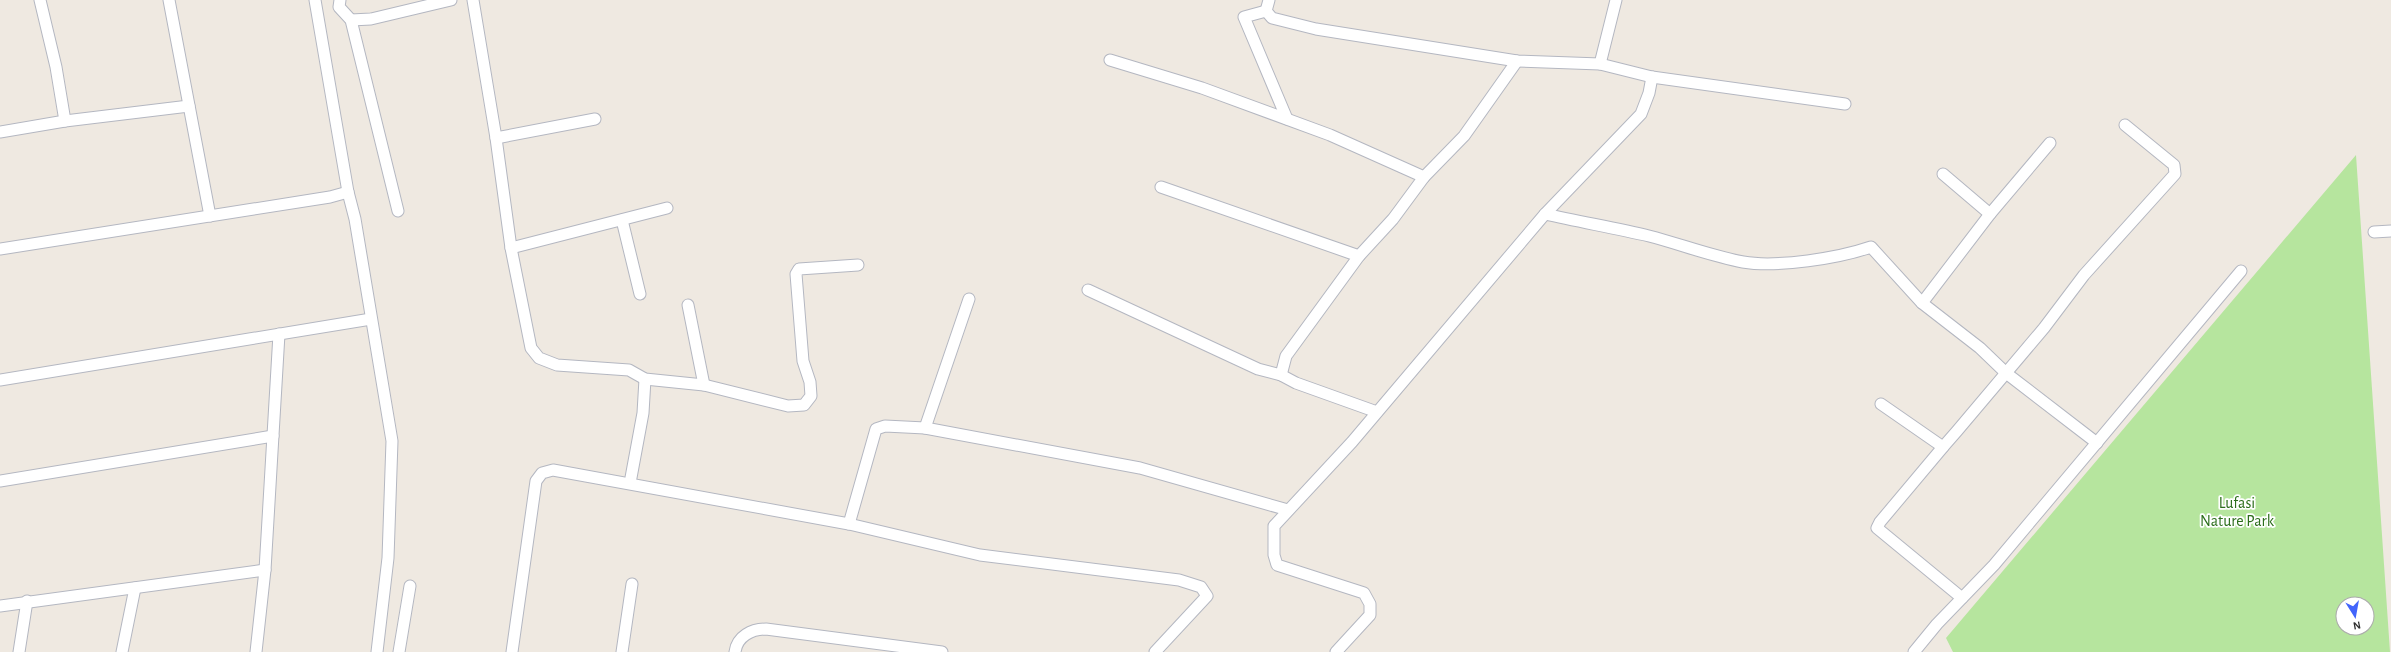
<svg xmlns="http://www.w3.org/2000/svg" width="2391" height="652" font-family="'Alegreya Sans',sans-serif">
<rect width="100%" height="100%" fill="#efe9e1"/>
<!-- park -->
<path fill="#b6e59e" fill-rule="evenodd" d="M2356,155L2390,652H1953L1946,638ZM2343,604H2367V628H2343Z"/>
<g fill="none" stroke-linecap="round" stroke-linejoin="round">
<!-- street casing -->
<g stroke="#b4b7c1" stroke-width="13">
<g id="street">
<polyline points="40,0 56,67 65,121"/>
<polyline points="169,0 210,216"/>
<polyline points="315,0 348,192 355,219 392,441 388,558 377,652"/>
<polyline points="340,0 339,7 351,20 398,211"/>
<polyline points="473,0 496,138 511,248 531,348 539,358 557,365 629,370 645,379 704,385 788,406 804,405 811,396 810,382 803,361 796,274 799,269 858,265"/>
<polyline points="1269,0 1266,11 1272,18 1316,29 1517,61 1600,64 1652,77 1845,104"/>
<polyline points="1266,11 1244,17 1287,119"/>
<polyline points="351,20 371,19 451,0"/>
<polyline points="1110,60 1202,88 1330,135 1424,177"/>
<polyline points="1600,64 1616,0"/>
<polyline points="0,132 65,121 189,106"/>
<polyline points="496,138 595,119"/>
<polyline points="1943,174 1990,214"/>
<polyline points="1161,187 1359,256"/>
<path d="M1545,214C1580,222 1615,228 1649,236C1680,244 1711,256 1743,262C1777,268 1839,258 1871,247L1922,303L1980,348L2006,373L2097,443"/>
<polyline points="622,220 640,294"/>
<polyline points="2374,232 2391,231"/>
<polyline points="511,248 667,208"/>
<polyline points="0,249 330,197 348,192"/>
<polyline points="1088,290 1258,369 1281,375 1296,383 1377,412"/>
<polyline points="1922,303 1990,214 2050,143"/>
<polyline points="688,305 704,385"/>
<polyline points="1281,375 1286,356 1359,256 1393,219 1424,177 1464,136 1517,61"/>
<polyline points="0,380 371,319"/>
<polyline points="1881,404 1943,447 1957,431 2044,328 2084,275 2175,174 2174,165 2125,125"/>
<polyline points="925,428 969,299"/>
<polyline points="1943,447 1880,522 1877,528 1962,598"/>
<polyline points="0,481 273,436"/>
<polyline points="630,483 643,413 645,379"/>
<polyline points="849,524 876,429 885,426 925,428 1140,468 1288,510"/>
<polyline points="0,606 265,570"/>
<polyline points="19,652 27,601"/>
<polyline points="122,652 135,588"/>
<polyline points="256,652 265,570 279,334"/>
<polyline points="399,652 410,586"/>
<polyline points="512,652 536,481 542,473 553,470 849,524 980,555 1179,580 1201,587 1207,596 1155,652"/>
<polyline points="622,652 632,584"/>
<path d="M735,652C737,636 752,629 766,629L942,652"/>
<polyline points="1336,652 1370,615 1370,604 1364,593 1277,565 1274,555 1274,526 1352,442 1545,214 1641,114 1649,93 1652,77"/>
<polyline points="1914,652 1937,624 1994,565 2241,271"/>
</g>
</g>
<!-- street -->
<use href="#street" stroke="#fff" stroke-width="11"/>
</g>
<g text-anchor="middle" dominant-baseline="central" stroke-width="3.5" stroke-linejoin="round" paint-order="stroke">
<!-- park labels -->
<g font-size="16" fill="#2c6e1b" stroke="#fff">
<text x="2237" y="503">Lufasi<tspan x="2237" dy="18">Nature Park</tspan></text>
</g>
</g>
<!-- north arrow -->
<g transform="translate(2355 616) rotate(169)"><circle r="19" fill="#ffffff" stroke="#ababab"/>
<path d="M0-3L7 15L0 10L-7 15Z" fill="#4264fb"/>
<text y="-6" font-size="11" font-weight="bold" text-anchor="middle" fill="#2e2e2e">N</text>
</g>
</svg>
